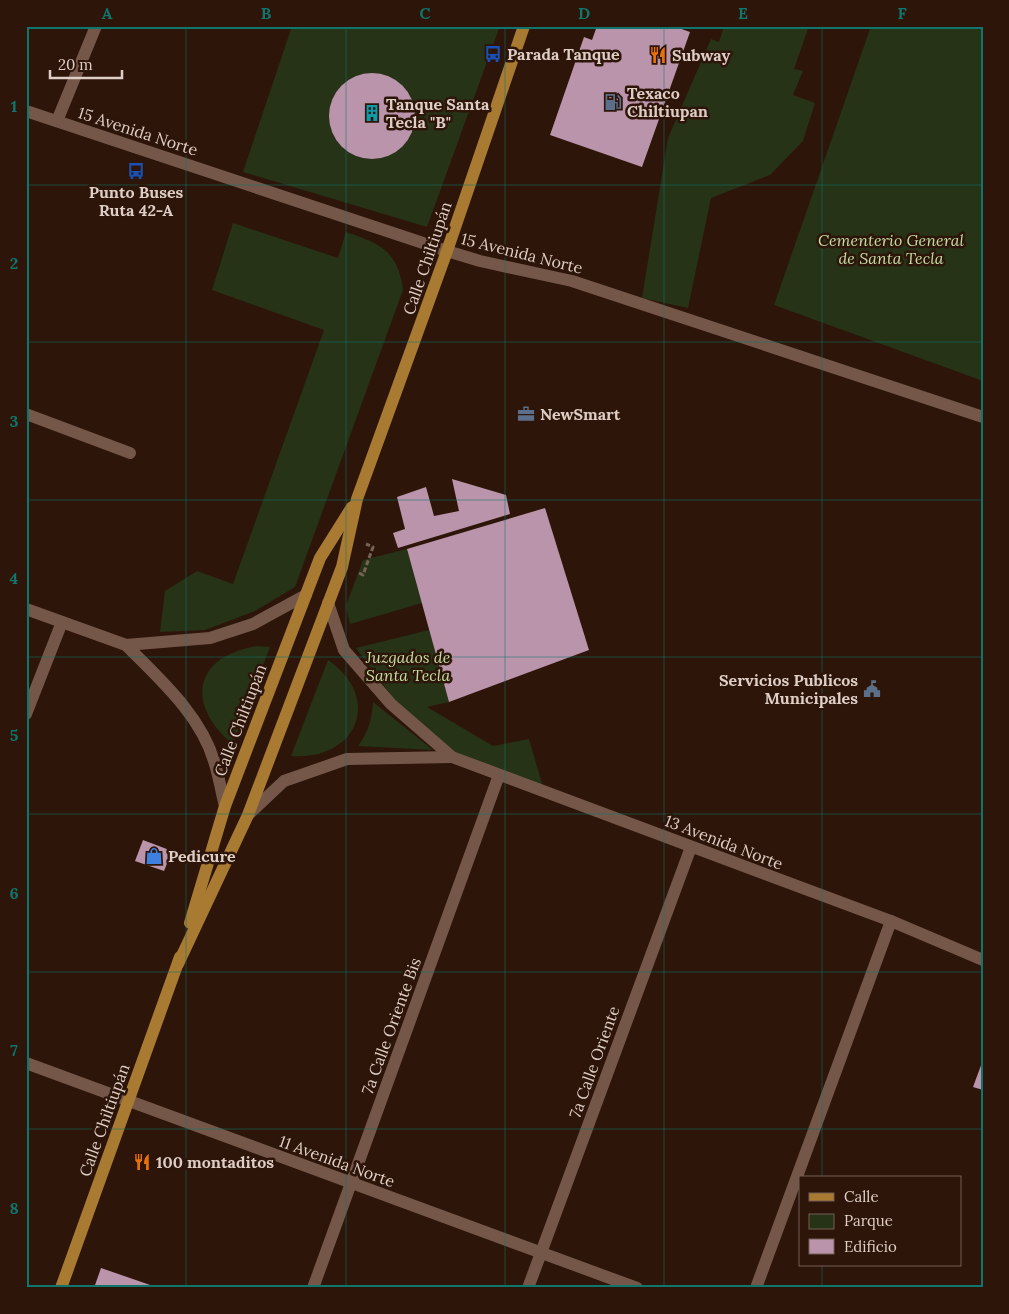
<svg xmlns="http://www.w3.org/2000/svg" width="1009" height="1314" font-family="Lora,serif">
<rect width="100%" height="100%" fill="#2d1509"/>
<!-- green -->
<g fill="#263317">
<polygon points="292,26 500,26 427,227 243,172"/>
<polygon points="724,26 809,26 794,69 803,71 793,95 815,103 803,141 770,175 711,198 688,308 642,298 668,138 711,39 719,42"/>
<polygon points="871,26 983,26 983,381 774,305"/>
<path d="M233,223L338,258L346,232C380,243 398,251 403,290L295,587L255,611L205,630L160,632L165,591L197,571L233,584L324,330L212,290Z"/>
<polygon points="407,549 422,603 350,624 346,606 363,560"/>
<polygon points="429,630 449,702 427,707 493,746 529,739 543,787 454,752 394,699 356,648"/>
<path d="M256,646L270,647L233,744C208,725 187,688 217,662C228,653 242,649 256,646Z"/>
<path d="M328,660C384,699 356,761 291,756Z"/>
<path d="M373,702L433,750L358,746C368,733 372,719 373,702Z"/>
</g>
<!-- building -->
<g fill="#ba94aa">
<polygon points="597,26 673,26 690,32 642,167 550,135 584,37 592,40"/>
<circle cx="372" cy="116" r="43"/>
<polygon points="452,479 506,495 510,514 398,548 393,533 405,529 397,497 426,487 434,516 459,511"/>
<polygon points="545,508 589,650 449,702 407,549"/>
<polygon points="143,840 172,851 164,871 135,861"/>
<polygon points="983,1060 983,1090 973,1087"/>
<polygon points="101,1268 156,1287 156,1288 94,1288"/>
</g>
<g fill="none" stroke-linecap="round" stroke-linejoin="round">
<!-- path -->
<polyline stroke="#786359" stroke-width="3" stroke-dasharray="5 2.5" stroke-linecap="butt" points="359,573 363,575 373,547 366,544"/>
<!-- minor -->
<g stroke="#745749" stroke-width="12">
<polyline points="26,111 447,251 480,261 572,281 983,417"/>
<polyline points="57,121 96,26"/>
<polyline points="26,414 130,453"/>
<polyline points="328,603 344,650 391,704 452,757 891,921 983,960"/>
<polyline points="26,609 126,645 210,638 253,624 306,595"/>
<path d="M126,645C159,679 200,714 214,761C219,776 221,791 225,806"/>
<polyline points="26,714 62,622"/>
<polyline points="248,815 284,781 347,759 452,757"/>
<polyline points="26,1063 637,1288"/>
<polyline points="313,1288 499,775"/>
<polyline points="528,1288 691,847"/>
<polyline points="756,1288 891,921"/>
</g>
<!-- major -->
<g stroke="#a97a32" stroke-width="12">
<polyline points="190,923 225,806 320,558 352,507"/>
<polyline points="178,964 248,815 342,567 357,499 447,251 524,26"/>
<polyline points="61,1288 180,957"/>
</g>
</g>
<!-- grid -->
<path fill="none" stroke="#0f766e" stroke-width="1" stroke-opacity="0.55" d="M186,26V1288M346,26V1288M505,26V1288M664,26V1288M822,26V1178M26,185H983M26,342H983M26,500H983M26,657H983M26,814H983M26,972H983M26,1129H983M822,1265V1288"/>
<!-- icons -->
<defs>
<g id="bus-bare" transform="scale(1.35)"><path d="M-5-6H5V4H4V6H2V4H-2V6H-4V4H-5ZM-3.5-4V0h7V-4ZM-3.5 1.2v1.5H-2V1.2ZM2 1.2v1.5H3.5V1.2Z" fill="#1a4fb4" stroke="#2d1509" stroke-width="2.5" paint-order="stroke"/></g>
<g id="restaurant-bare" transform="scale(1.35)"><path d="M-5-6h1v4h1v-4h1v4h1v-4h1v5L-1.5 .5V6h-2V.5L-5-1ZM5-6V6H3V1.5H1.5Q1.5-4 5-6Z" fill="#e8710a" stroke="#2d1509" stroke-width="2.5" paint-order="stroke"/></g>
<g id="fuel-bare" transform="scale(1.35)"><path d="M-5.5-6h7V0h2V4h1.3V-2.5L3-4.5l.8-.8L6-3V5H2.5V1h-1V6h-7ZM-4.2-4.7v3.2H.2V-4.7Z" fill="#5c6f8a" stroke="#2d1509" stroke-width="2.5" paint-order="stroke"/></g>
<g id="building-bare" transform="scale(1.35)"><path d="M-4-6H4V6H1V3H-1V6H-4ZM-2.5-4.3h1.7v1.8h-1.7ZM.8-4.3h1.7v1.8H.8ZM-2.5-1h1.7V.8h-1.7ZM.8-1h1.7V.8H.8Z" fill="#0f9aa8" stroke="#2d1509" stroke-width="2.5" paint-order="stroke"/></g>
<g id="office-bare" transform="scale(1.35)"><path d="M-6-3h4V-5.5h4V-3h4V5H-6ZM-1-4.5V-3h2v-1.5ZM-6 0V1H6V0Z" fill="#5c6f8a" stroke="#2d1509" stroke-width="2.5" paint-order="stroke"/></g>
<g id="civic-bare" transform="scale(1.35)"><path d="M-.6-6.5H3V-4.5H.6V-3L4-1V1h2V6H-6V1h2V-1L-.6-3ZM-1.2 2.5V6h2.4V2.5Z" fill="#5c6f8a" stroke="#2d1509" stroke-width="2.5" paint-order="stroke"/></g>
<g id="shop-bare" transform="scale(1.35)"><path d="M-5-2.5h2.3a2.7 3.5 0 0 1 5.4 0H5L5.5 6h-11ZM-1.5-2.5h3a1.5 2.3 0 0 0-3 0Z" fill="#3f7fe0" stroke="#2d1509" stroke-width="2.5" paint-order="stroke"/></g>
</defs>
<g fill-rule="evenodd">
<use href="#bus-bare" x="493" y="54"/>
<use href="#restaurant-bare" x="658" y="55"/>
<use href="#fuel-bare" x="613" y="102"/>
<use href="#building-bare" x="372" y="113"/>
<use href="#bus-bare" x="136" y="171"/>
<use href="#office-bare" x="526" y="414"/>
<use href="#civic-bare" x="872" y="689"/>
<use href="#shop-bare" x="154" y="856"/>
<use href="#restaurant-bare" x="142" y="1162"/>
</g>
<g text-anchor="middle" dominant-baseline="central" stroke-width="5" stroke-linejoin="round" paint-order="stroke">
<!-- poi labels -->
<g font-size="16" font-weight="bold" fill="#dfcec6" stroke="#2d1509" text-anchor="start">
<text x="507" y="54">Parada Tanque</text>
<text x="672" y="55">Subway</text>
<text x="627" y="93">Texaco<tspan x="627" dy="18">Chiltiupan</tspan></text>
<text x="386" y="104">Tanque Santa<tspan x="386" dy="18">Tecla "B"</tspan></text>
<text x="136" y="192" text-anchor="middle">Punto Buses<tspan x="136" dy="18">Ruta 42-A</tspan></text>
<text x="540" y="414">NewSmart</text>
<text x="858" y="680" text-anchor="end">Servicios Publicos<tspan x="858" dy="18">Municipales</tspan></text>
<text x="168" y="856">Pedicure</text>
<text x="156" y="1162">100 montaditos</text>
</g>
<!-- street labels -->
<g font-size="16" fill="#dfcec6" stroke="#2d1509">
<text transform="translate(138 131) rotate(18)">15 Avenida Norte</text>
<text transform="translate(522 253) rotate(14)">15 Avenida Norte</text>
<text transform="translate(427 258) rotate(-71)">Calle Chiltiupán</text>
<text transform="translate(240 720) rotate(-69)">Calle Chiltiupán</text>
<text transform="translate(724 842) rotate(21)">13 Avenida Norte</text>
<text transform="translate(391 1026) rotate(-70)">7a Calle Oriente Bis</text>
<text transform="translate(594 1062) rotate(-70)">7a Calle Oriente</text>
<text transform="translate(104 1120) rotate(-70)">Calle Chiltiupán</text>
<text transform="translate(337 1161) rotate(20)">11 Avenida Norte</text>
</g>
<!-- park labels -->
<g font-size="16" font-style="italic" fill="#c3dfa4" stroke="#2d1509">
<text x="891" y="240">Cementerio General<tspan x="891" dy="18">de Santa Tecla</tspan></text>
<text x="408" y="657">Juzgados de<tspan x="408" dy="18">Santa Tecla</tspan></text>
</g>
</g>
<!-- border -->
<rect width="1009" height="1314" fill="none" stroke="#2d1509" stroke-width="55"/>
<!-- legend -->
<rect x="799" y="1176" width="162" height="90" fill="#2d1509" stroke="#745f55"/>
<rect x="809" y="1193" width="25" height="8" fill="#a97a32" stroke="#745f55"/>
<text x="844" y="1202" font-size="15" fill="#dfcec6">Calle</text>
<rect x="809" y="1214" width="25" height="15" fill="#263317" stroke="#745f55"/>
<text x="844" y="1226" font-size="15" fill="#dfcec6">Parque</text>
<rect x="809" y="1239" width="25" height="15" fill="#ba94aa" stroke="#745f55"/>
<text x="844" y="1252" font-size="15" fill="#dfcec6">Edificio</text>
<!-- scale -->
<path d="M50 70v8h72v-8" fill="none" stroke="#dfcec6" stroke-width="2.5"/>
<text x="58" y="70" font-size="15" fill="#dfcec6" stroke="#2d1509" stroke-width="4" paint-order="stroke">20 m</text>
<rect x="28" y="28" width="954" height="1258" fill="none" stroke="#0f766e" stroke-width="2"/>
<g font-size="16" text-anchor="middle" font-weight="bold" fill="#0f766e">
<text x="107" y="19">A</text>
<text x="266" y="19">B</text>
<text x="425" y="19">C</text>
<text x="584" y="19">D</text>
<text x="743" y="19">E</text>
<text x="902" y="19">F</text>
<text x="14" y="112">1</text>
<text x="14" y="269">2</text>
<text x="14" y="427">3</text>
<text x="14" y="584">4</text>
<text x="14" y="741">5</text>
<text x="14" y="899">6</text>
<text x="14" y="1056">7</text>
<text x="14" y="1214">8</text>
</g>
</svg>
